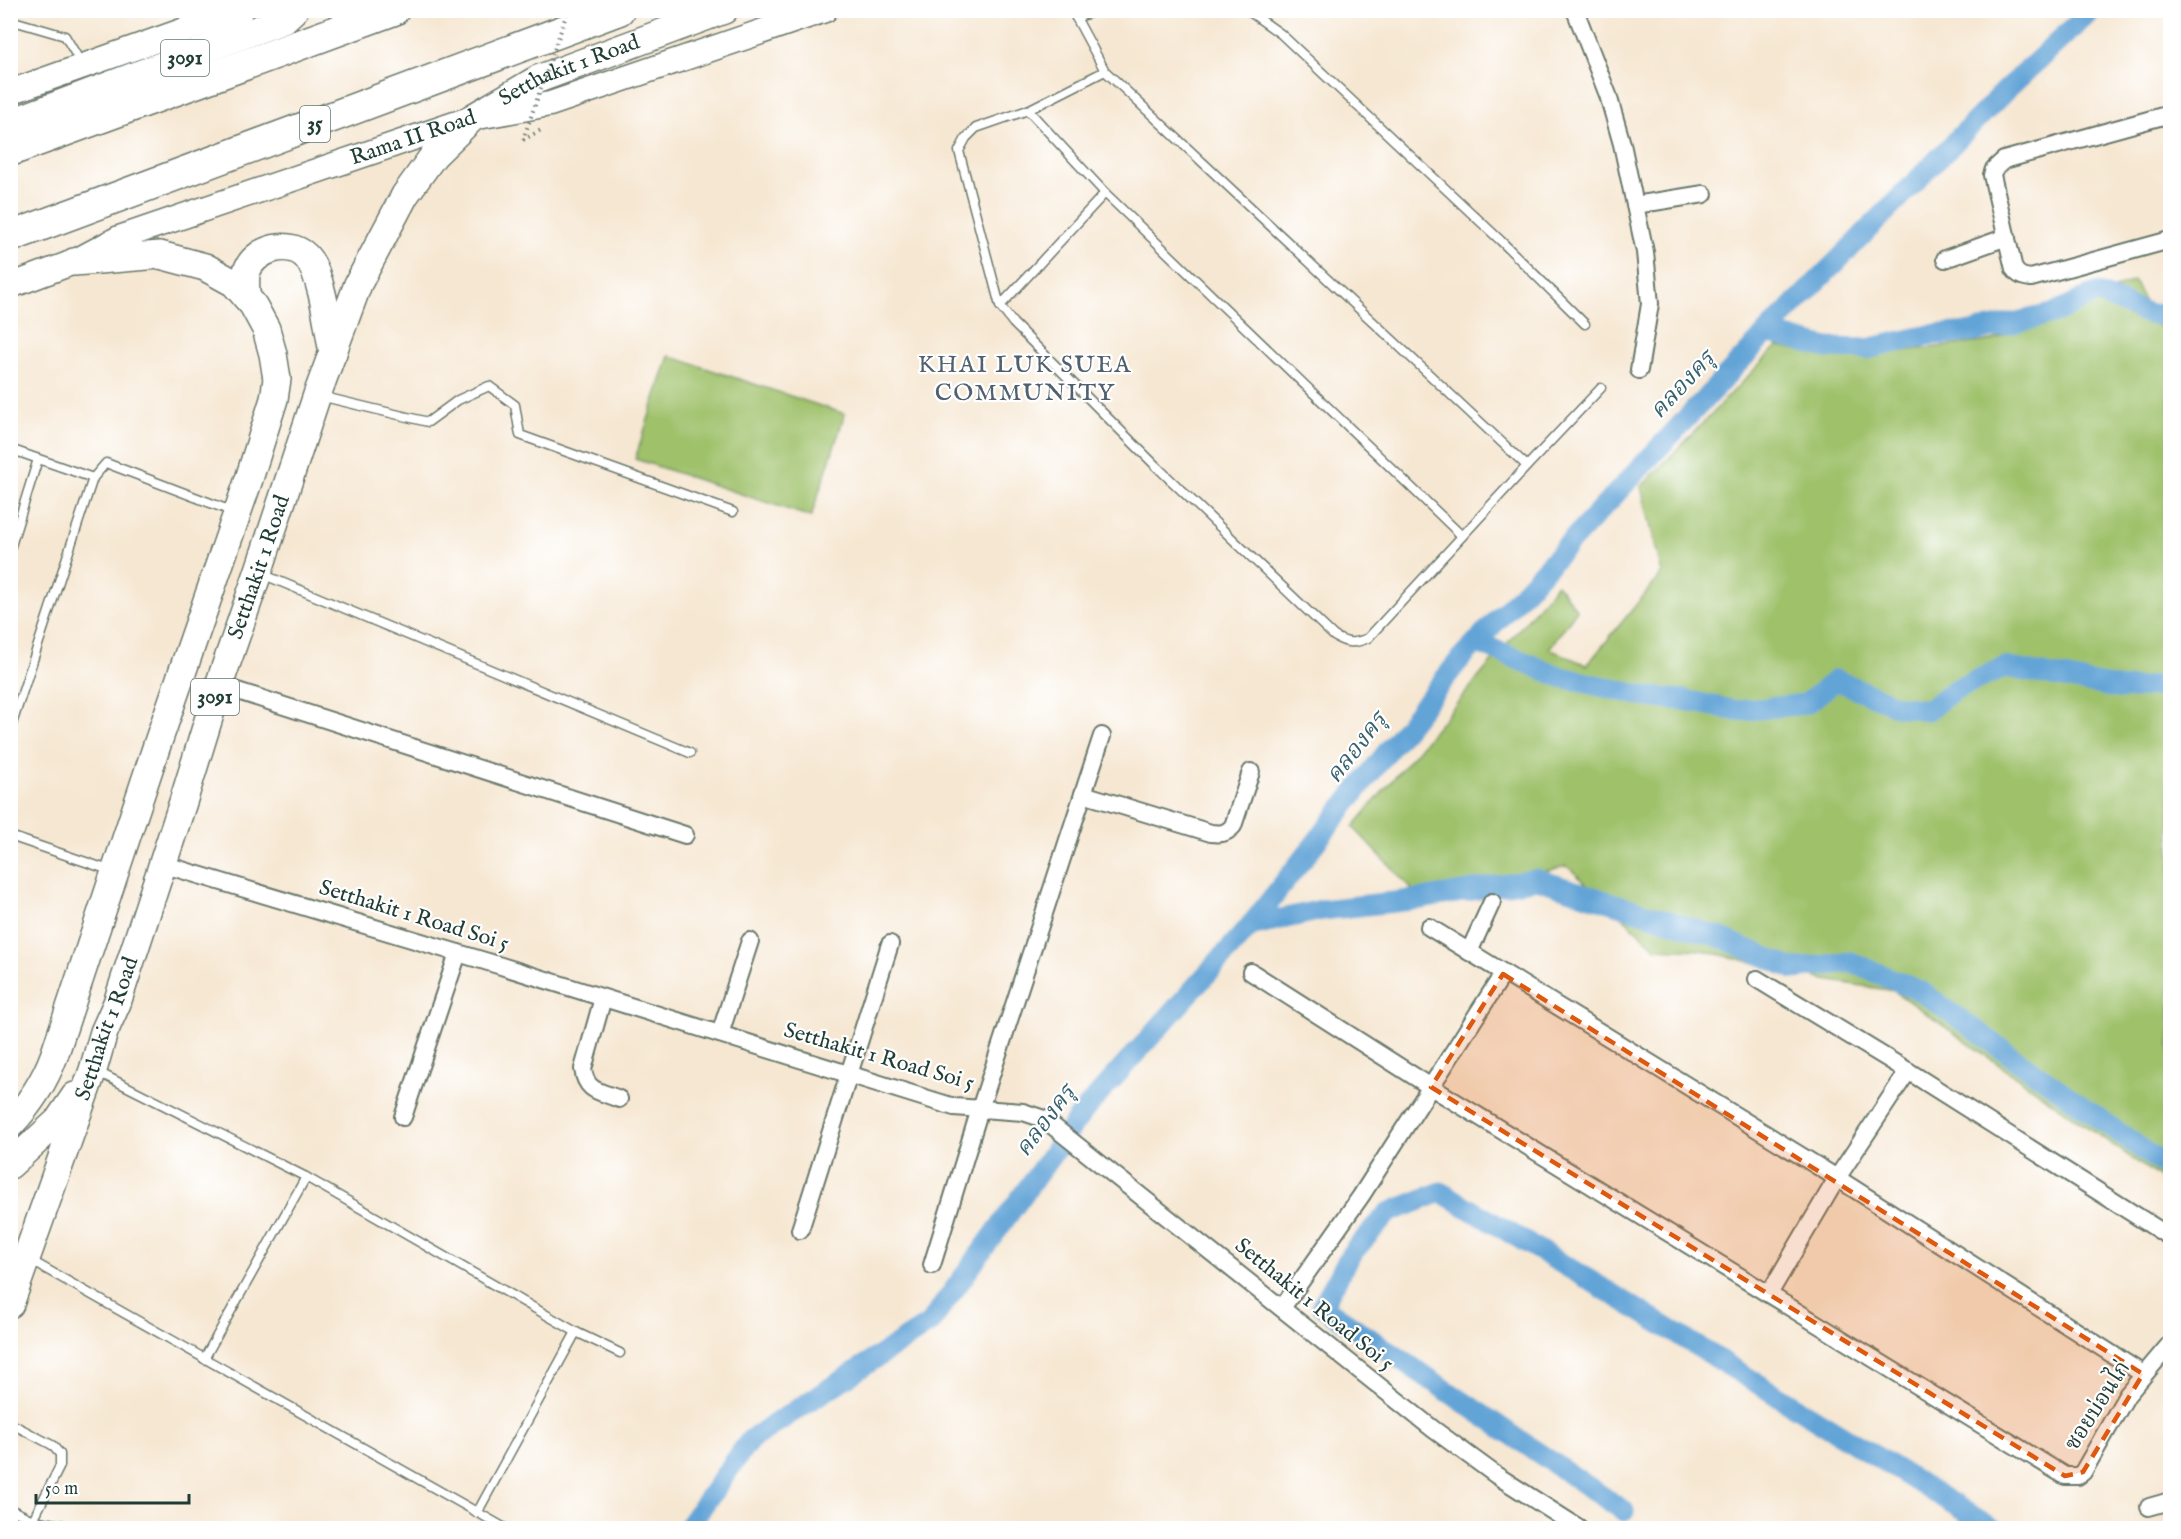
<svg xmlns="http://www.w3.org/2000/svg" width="2181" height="1539" font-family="'IM FELL English','Noto Serif Thai',serif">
<rect width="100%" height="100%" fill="#fff"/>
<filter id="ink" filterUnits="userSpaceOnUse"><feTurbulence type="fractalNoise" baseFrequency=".0167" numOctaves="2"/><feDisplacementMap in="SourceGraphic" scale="12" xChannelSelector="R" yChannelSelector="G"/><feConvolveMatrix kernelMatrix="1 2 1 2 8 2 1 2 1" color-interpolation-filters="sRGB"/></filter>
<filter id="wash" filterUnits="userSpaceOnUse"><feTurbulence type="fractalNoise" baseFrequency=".008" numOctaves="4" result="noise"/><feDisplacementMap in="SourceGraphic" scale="24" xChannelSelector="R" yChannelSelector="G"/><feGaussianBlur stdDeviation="1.35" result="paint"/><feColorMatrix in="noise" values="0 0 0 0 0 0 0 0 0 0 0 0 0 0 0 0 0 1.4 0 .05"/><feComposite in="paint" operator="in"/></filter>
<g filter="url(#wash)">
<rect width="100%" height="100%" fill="#f6e7d2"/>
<!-- green -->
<g fill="#9fc16b" stroke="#5f7f50" stroke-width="1.5">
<polygon points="2134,281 2157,326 2170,324 2170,1185 1894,991 1825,980 1701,950 1656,948 1567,866 1421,899 1353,827 1557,584 1577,610 1549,649 1587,665 1662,573 1641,487 1777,346 1839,358 1991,341"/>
<polygon points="669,356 845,414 811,517 635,459"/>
</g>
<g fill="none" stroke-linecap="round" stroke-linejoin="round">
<!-- canal -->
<g stroke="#63a4d7" stroke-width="21">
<polyline points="1767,332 1827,348 1867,349 1929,335 1973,332 2052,314 2096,293 2149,314 2170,315"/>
<polyline points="1476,642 1561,677 1648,697 1685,700 1737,711 1806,704 1836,680 1897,706 1928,710 1954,690 2005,667 2122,689 2170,685"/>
<polyline points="1250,926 1322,910 1421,899 1537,879 1722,938 1793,969 1851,962 1922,992 2170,1169"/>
<polyline points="1624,1511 1322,1306 1351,1254 1388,1213 1441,1192 1596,1284 1992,1528"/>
<polyline points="687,1528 750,1440 930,1323 1082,1113 1250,926 1457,663 1775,324 2006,90 2092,10"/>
</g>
</g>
</g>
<g filter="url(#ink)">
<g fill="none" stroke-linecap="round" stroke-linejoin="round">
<!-- lane casing -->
<g stroke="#6a786b" stroke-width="11">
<g id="lane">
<path d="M1072,10L1105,71L1527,466L1368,638C1354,644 1347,644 1334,636L1156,466L1013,323L1000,306L959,151L966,138L976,128L1028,110L1105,71"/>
<polyline points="1247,10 1281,34 1501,241 1585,324"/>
<polyline points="1076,18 1097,10"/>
<polyline points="10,20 65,36 81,63"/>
<polyline points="1028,110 1105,193 1462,536"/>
<polyline points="1000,306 1105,193"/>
<polyline points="320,396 428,422 458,400 489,386 515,405 520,435 733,512"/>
<polyline points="10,449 93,478 10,730"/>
<polyline points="1527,466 1601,388"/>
<polyline points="93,478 106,463 234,512"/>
<polyline points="10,549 38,459"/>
<polyline points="262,574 690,753"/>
<polyline points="10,836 112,871"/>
<polyline points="96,1071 306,1177 576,1332 620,1353"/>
<polyline points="30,1260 505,1528"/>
<polyline points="204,1359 306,1177"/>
<polyline points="10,1423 52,1445 60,1454 60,1466 33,1520 10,1509"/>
<polyline points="477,1513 576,1332"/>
<polyline points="33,1520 79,1528"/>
</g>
</g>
<!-- street casing -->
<g stroke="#6a786b" stroke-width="20">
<g id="street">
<polyline points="1575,10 1608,95 1622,144 1645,252 1650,304 1639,370"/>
<path d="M2170,114L2004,160L1994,169L1992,175L2014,269C2019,276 2023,277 2031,278L2170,240"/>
<polyline points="1635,205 1704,194"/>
<polyline points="1945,259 2007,237"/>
<polyline points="219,685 685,835"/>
<path d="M1083,794L1211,833C1221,834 1226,834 1233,826L1251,772"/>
<polyline points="162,864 498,965 954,1107 1023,1112 1044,1119 1433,1429 1496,1475 1579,1528"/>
<polyline points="1429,927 1837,1178 2143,1374"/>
<polyline points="1469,952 1492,902"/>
<polyline points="1251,972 1431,1087 2065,1476 2078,1476 2083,1472 2127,1395 2170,1344"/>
<polyline points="1757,979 1908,1071 2170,1237"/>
<path d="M603,998L583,1069C586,1092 600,1091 619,1099"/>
<polyline points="720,1034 750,941"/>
<polyline points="403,1117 458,953"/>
<polyline points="800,1230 890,944"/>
<polyline points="932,1265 980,1109 1102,736"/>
<polyline points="1769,1294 1837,1178 1908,1071"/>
<polyline points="1282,1308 1361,1196 1503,974"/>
<polyline points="2149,1507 2170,1501"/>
</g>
</g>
<!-- secondary casing -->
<g stroke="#6a786b" stroke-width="27">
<g id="secondary">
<polyline points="10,92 241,10"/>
<path id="s1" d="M10,286L74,262L119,238L472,118L550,104L825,10"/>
</g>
</g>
<!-- primary casing -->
<g stroke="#6a786b" stroke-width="30">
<g id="primary">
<polyline points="10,123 283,20 294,10"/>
<path d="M246,297C246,290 245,281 246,274C252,248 293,237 309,260C323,280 328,327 333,353"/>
<path d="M10,1125C30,1104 44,1083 54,1056L156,748L249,479L274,399L277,379L273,354L266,329L253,305L234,283L205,267L160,255L74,262"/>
<polyline points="10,1165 58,1121 75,1096"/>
<path id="s2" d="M10,1304L93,1070L104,1032L117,1003L183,802L219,685L258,573L317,395L358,284L405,195L434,155L472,118L538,79L724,10"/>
</g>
</g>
<!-- highway casing -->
<g stroke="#6a786b" stroke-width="33">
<g id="highway">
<polyline points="10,151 394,10"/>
<polyline points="10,237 619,10"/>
</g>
</g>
<!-- path -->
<polyline stroke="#6a786b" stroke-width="4" stroke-dasharray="1.5 4.5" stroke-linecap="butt" points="523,140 543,129"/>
<!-- lane -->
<use href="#lane" stroke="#fff" stroke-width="8"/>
<!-- street -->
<use href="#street" stroke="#fff" stroke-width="16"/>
<!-- secondary -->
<use href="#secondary" stroke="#fff" stroke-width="24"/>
<!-- primary -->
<use href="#primary" stroke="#fff" stroke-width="27"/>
<!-- highway -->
<use href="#highway" stroke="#fff" stroke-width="30"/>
<!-- path-bridge -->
<polyline stroke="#6a786b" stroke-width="4" stroke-dasharray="1.5 4.5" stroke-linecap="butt" points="523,140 568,10"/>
</g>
</g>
<!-- marked area -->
<path fill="#de580e" fill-opacity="0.2" stroke="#de580e" stroke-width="4.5" stroke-dasharray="12 8" stroke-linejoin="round" d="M1503,974L2143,1374L2083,1472L2065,1476L1431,1087Z"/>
<g text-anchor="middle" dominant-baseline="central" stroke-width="4.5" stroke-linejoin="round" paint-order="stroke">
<!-- shield labels -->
<g fill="#fff" stroke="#627771" stroke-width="1.5">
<rect x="161" y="40" width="48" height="36" rx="4.5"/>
<rect x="300" y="106" width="30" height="36" rx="4.5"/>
<rect x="191" y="679" width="48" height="36" rx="4.5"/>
</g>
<g font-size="21" font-weight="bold" fill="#1f3d34">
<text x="185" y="58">3091</text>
<text x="315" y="124">35</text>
<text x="215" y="697">3091</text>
</g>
<!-- street labels -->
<g font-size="22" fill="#1f3d34" stroke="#fff">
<text stroke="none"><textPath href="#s2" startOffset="1390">Setthakit 1 Road</textPath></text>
<text stroke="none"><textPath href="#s1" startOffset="430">Rama II Road</textPath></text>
<text stroke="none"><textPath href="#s2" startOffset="778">Setthakit 1 Road</textPath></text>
<text transform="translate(414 916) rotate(17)">Setthakit 1 Road Soi 5</text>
<text stroke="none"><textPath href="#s2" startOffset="292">Setthakit 1 Road</textPath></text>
<text transform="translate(879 1057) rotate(16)">Setthakit 1 Road Soi 5</text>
<text transform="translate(1314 1305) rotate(39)">Setthakit 1 Road Soi 5</text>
<text transform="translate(2098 1406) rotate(-57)">ซอยบ่อนไก่</text>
</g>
<!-- neighbourhood labels -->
<g font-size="24" letter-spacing="1.5" fill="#50606f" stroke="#fff">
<text x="1025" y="365">KHAI LUK SUEA<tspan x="1025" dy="28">COMMUNITY</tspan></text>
</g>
<!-- water labels -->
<g font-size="24" font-style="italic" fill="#37616d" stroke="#fff">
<text transform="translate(1683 385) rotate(-47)">คลองครุ</text>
<text transform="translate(1357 748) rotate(-52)">คลองครุ</text>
<text transform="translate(1046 1121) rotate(-53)">คลองครุ</text>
</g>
</g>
<!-- margin -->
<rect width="2181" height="1539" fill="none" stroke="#fff" stroke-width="36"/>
<!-- scale -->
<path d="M36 1494v9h153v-9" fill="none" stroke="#1f3d34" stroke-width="3"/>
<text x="45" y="1494" font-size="18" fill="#1f3d34" stroke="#ffffff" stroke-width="4.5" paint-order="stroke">50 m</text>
</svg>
